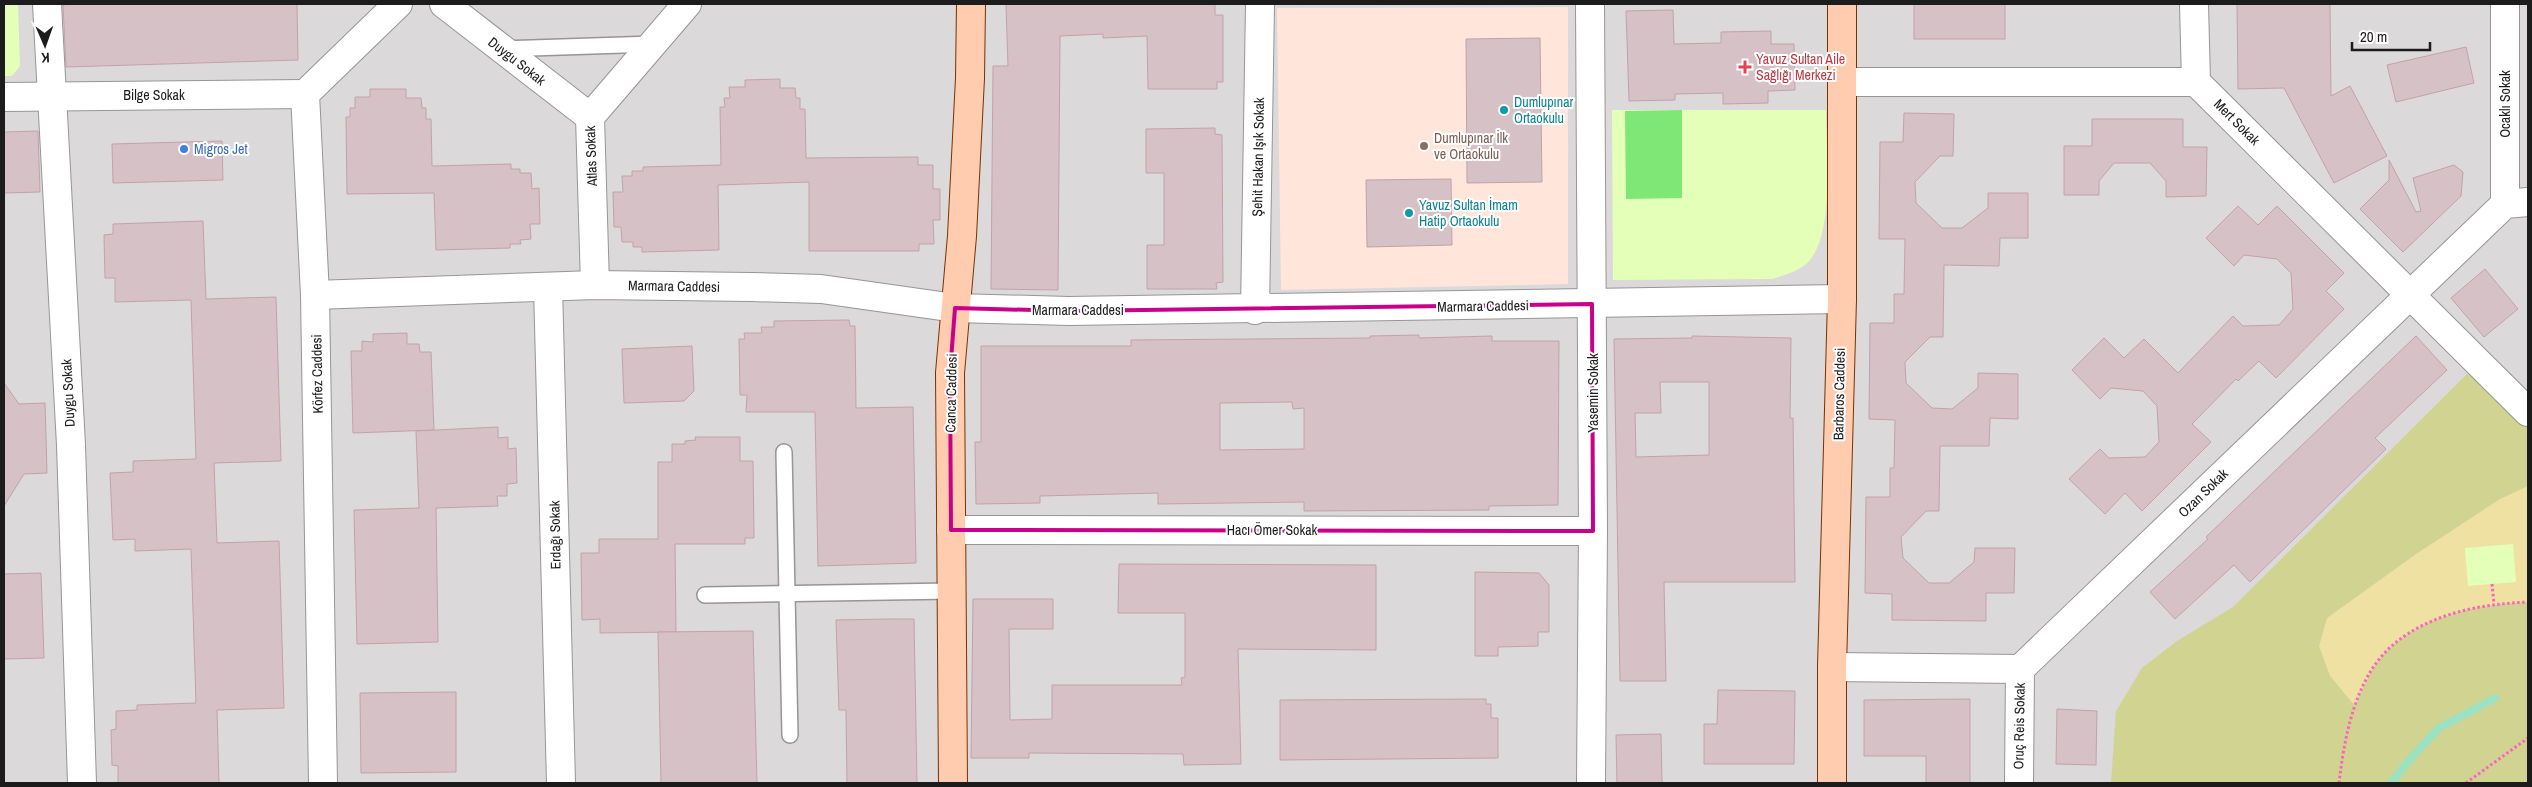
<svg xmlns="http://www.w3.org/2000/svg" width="2532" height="787" font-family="'Archivo Narrow',sans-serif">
<rect width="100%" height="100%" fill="#efe1e1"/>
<!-- residential -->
<rect fill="#dbd9da" x="4" y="4" width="2524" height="779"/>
<!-- education -->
<polygon fill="#ffe5da" points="1568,7 1568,284 1281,290 1277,8"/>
<!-- grass -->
<path fill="#efe1a1" d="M2528,486V602C2479,604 2413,617 2380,658C2369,673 2362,689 2355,706L2330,676L2319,646L2327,618L2416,554L2500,499Z"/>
<!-- forest -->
<path fill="#d1d391" d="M2471,370L2528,428V486L2500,499L2416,554L2327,618L2319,646L2330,676L2355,706C2363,689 2369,672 2381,658C2414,617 2479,604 2528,602V783H2111L2116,711L2142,668L2177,641L2233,607Z"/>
<!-- park -->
<g fill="#e3ffb8">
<polygon points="4,4 18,4 20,66 12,76 4,76"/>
<path d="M1612,110H1826C1826,149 1835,229 1810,260C1801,271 1786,274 1773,279L1613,280Z"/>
<polygon points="2513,544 2516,582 2468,586 2465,548"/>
</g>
<!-- pitch -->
<polygon fill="#7ee776" points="1682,110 1682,198 1626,199 1625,111"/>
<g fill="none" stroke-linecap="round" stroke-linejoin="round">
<!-- stream -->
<polyline stroke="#9ce1c2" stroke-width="8" points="2391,783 2411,758 2439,728 2495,698"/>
</g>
<!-- building -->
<g fill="#d6c1c6" stroke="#c2a2aa" fill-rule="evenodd">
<polygon points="70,4 297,4 298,60 66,67 63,5"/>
<polygon points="1006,4 1215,4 1215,15 1223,15 1223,82 1217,82 1217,89 1148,89 1147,36 1103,38 1103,34 1060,36 1058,290 991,289 993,66 1008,66"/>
<rect x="1914" y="4" width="91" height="35"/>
<polygon points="2237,4 2330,4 2331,96 2350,86 2387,156 2334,183 2284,88 2238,89"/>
<polygon points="1673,10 1674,44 1721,43 1721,32 1771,31 1771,44 1794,44 1795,90 1768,91 1768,103 1723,104 1723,93 1675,94 1675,100 1629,101 1626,11"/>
<polygon points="1540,38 1542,182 1467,183 1466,39"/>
<polygon points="2466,47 2474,83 2396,102 2387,65"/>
<polygon points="780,79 780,88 795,88 796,98 800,98 800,109 805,109 806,158 918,157 918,165 933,165 933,189 940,189 940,220 933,220 934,244 919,244 919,251 809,251 809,182 718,185 719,250 642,252 642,247 633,247 633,242 622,242 621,227 614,227 613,192 623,192 622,176 632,176 632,171 643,171 643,167 721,165 720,107 725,107 724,98 730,98 729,87 745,87 745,80"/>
<polygon points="370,89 406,89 406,98 421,98 422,108 426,108 426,119 431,119 432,166 511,164 511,169 520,169 520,173 531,173 532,189 539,188 540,224 530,224 531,239 520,240 521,244 510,244 510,248 436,250 434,193 347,194 346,117 350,117 350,108 355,108 355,97 370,97"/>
<polygon points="1904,113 1954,114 1953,156 1940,156 1915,182 1916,203 1942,228 1962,228 1988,208 1988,193 2028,193 2028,238 2000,238 1999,266 1944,265 1943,337 1930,337 1905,362 1906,383 1932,408 1952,409 1978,388 1978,373 2018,374 2018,419 1990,418 1989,446 1940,446 1939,511 1926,511 1901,537 1903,558 1929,583 1949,583 1974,562 1975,548 2015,548 2014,593 1986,593 1986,621 1892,620 1892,594 1865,593 1866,497 1890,497 1890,468 1894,468 1895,420 1869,419 1870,323 1894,323 1894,294 1904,294 1905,239 1879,239 1880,142 1903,142"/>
<polygon points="2092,119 2183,119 2183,147 2207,147 2206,196 2166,197 2166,181 2150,163 2114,163 2099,181 2099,195 2064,195 2064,146 2092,146"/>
<polygon points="1215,128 1215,134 1222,135 1223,282 1216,283 1217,289 1147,289 1147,245 1164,245 1164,173 1146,173 1146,129"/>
<polygon points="38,131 40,192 4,193 4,132"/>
<polygon points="222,141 223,180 113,183 112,144"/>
<polygon points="2389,160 2416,212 2421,211 2413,178 2454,165 2463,172 2461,196 2403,252 2360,209 2389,180"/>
<polygon points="1451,179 1452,245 1367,247 1366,180"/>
<polygon points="2238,206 2258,225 2277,206 2344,273 2326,291 2344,309 2276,378 2259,361 2238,381 2236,379 2192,424 2211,442 2142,511 2125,493 2105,514 2069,479 2100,449 2109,458 2145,457 2159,442 2157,406 2143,391 2111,388 2100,399 2072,370 2104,338 2124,358 2144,339 2178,373 2233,316 2243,326 2279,325 2293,309 2291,273 2277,259 2244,255 2234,266 2206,238"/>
<polygon points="203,221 206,299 276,297 281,461 214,463 217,543 279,541 284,708 217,710 219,783 118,783 118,766 112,765 111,730 116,729 116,711 137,710 137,705 196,703 191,549 135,551 135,539 113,540 110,473 133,472 133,461 196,459 191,300 115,302 115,278 105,278 104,235 113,234 113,224"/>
<polygon points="2485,269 2518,309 2484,337 2451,298"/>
<polygon points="849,320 850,326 855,326 856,408 913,407 916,563 818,566 815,412 746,412 747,395 740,395 739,339 745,339 744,333 762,333 761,327 774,327 774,321"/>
<polygon points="407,333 407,344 419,344 420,352 431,352 434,430 353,433 351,351 362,351 362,341 373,342 373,334"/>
<path d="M1419,335V338L1492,336V341H1559L1558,505L1489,506V510L1304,511V502L1158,504V493L1040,496V503L976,504L975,442H981V346H1131V340L1370,338V336ZM1292,402L1293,409L1304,408V449L1220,450V403Z"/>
<path d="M1692,336L1791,338L1790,418H1793L1795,582H1664L1666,681H1620L1614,339L1692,338ZM1660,382H1709V455L1636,457L1635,413H1661Z"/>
<polygon points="2416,336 2447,370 2375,438 2386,449 2250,582 2234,565 2175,619 2150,592 2208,539 2206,537"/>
<polygon points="692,346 694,391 684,401 624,403 622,349"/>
<polygon points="4,383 19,404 45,403 47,473 24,474 4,506"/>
<polygon points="498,427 498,438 508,437 508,449 516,448 517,483 507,484 507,496 497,496 498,506 436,508 438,642 357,644 354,510 419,508 416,431"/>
<polygon points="695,437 740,437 740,461 753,461 754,538 745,538 745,544 675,544 676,632 600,633 600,619 582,620 581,553 599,553 599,539 658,539 658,462 672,462 672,444 685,444 685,441 696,440"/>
<polygon points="1119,564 1376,565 1376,650 1238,649 1241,764 1184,765 1183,754 1029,753 1029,758 971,758 973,599 1053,599 1053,629 1009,629 1010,720 1052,719 1052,685 1182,685 1181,678 1185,677 1185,613 1118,613"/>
<polygon points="1475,572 1539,573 1549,585 1549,632 1538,632 1538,646 1498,647 1498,656 1475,656"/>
<polygon points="41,573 44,658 4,659 4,574"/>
<polygon points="890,619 914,619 917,783 847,783 846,710 839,710 836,620"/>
<polygon points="753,631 757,783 661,783 658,632"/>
<polygon points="1718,690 1795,691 1794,764 1704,764 1704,724 1717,724"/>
<polygon points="456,692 456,772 361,773 360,693"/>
<polygon points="1486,699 1486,704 1491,704 1491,718 1498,718 1498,758 1280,760 1280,700"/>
<polygon points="1970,699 1970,783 1926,783 1926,756 1864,756 1864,700"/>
<polygon points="2057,709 2097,711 2096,765 2056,764"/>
<polygon points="1661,734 1662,783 1617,783 1616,735"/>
</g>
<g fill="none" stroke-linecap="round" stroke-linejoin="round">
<!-- lane casing -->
<g stroke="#969696" stroke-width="18">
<g id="lane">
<polyline points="503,49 654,44"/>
<polyline points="784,452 790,735"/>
<polyline points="705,595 952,591"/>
</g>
</g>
<!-- street casing -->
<g stroke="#969696" stroke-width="30">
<g id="street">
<polyline points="47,4 71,445 82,783"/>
<polyline points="444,4 590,117"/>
<polyline points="1590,4 1593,531 1591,783"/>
<polyline points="2194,4 2196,82"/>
<polyline points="2505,4 2505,204"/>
<polyline points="1842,82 2196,82 2528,412"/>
<polyline points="4,97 305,94"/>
<polyline points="595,285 590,117 687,4"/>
<polyline points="548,287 561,783"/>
<polyline points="315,295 595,285 751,287 821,289 955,308 1069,311 1842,299"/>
<polyline points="1255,310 1260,4"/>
<polyline points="951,530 1593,531"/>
<polyline points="1832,667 2020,669 2505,204 2528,202"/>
<polyline points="323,783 315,295 305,94 398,4"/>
<polyline points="2019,783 2020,669"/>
</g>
</g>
<!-- secondary casing -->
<g stroke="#773200" stroke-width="30">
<g id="secondary">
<polyline points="953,783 950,373 962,236 970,78 971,4"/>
<polyline points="1832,783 1832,667 1842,299 1842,4"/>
</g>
</g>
<!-- path -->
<g stroke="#ff62bd" stroke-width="3" stroke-dasharray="2.5 2.5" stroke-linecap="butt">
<polyline points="2492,584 2494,604"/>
<path d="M2339,783C2344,741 2353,690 2381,657C2416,616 2477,604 2528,602"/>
<polyline points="2466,783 2528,738"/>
</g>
<!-- lane -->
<use href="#lane" stroke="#fff" stroke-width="15"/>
<!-- street -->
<use href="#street" stroke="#fff" stroke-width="28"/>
<!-- secondary -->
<use href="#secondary" stroke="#ffccaf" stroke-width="28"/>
</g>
<!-- marked area -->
<path fill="none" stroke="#c90089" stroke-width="4" stroke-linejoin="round" d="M1592,304L1593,531L951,530L950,373L955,308L1069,311Z"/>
<!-- markers -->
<path fill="#e0444e" stroke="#fff" stroke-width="2" d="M1742.5 59.5h5v5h5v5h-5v5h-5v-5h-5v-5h5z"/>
<g fill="#0f9aa8" stroke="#fff" stroke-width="2">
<circle cx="1504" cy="110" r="5"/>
<circle cx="1409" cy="213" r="5"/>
</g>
<circle fill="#8d6e63" stroke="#fff" stroke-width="2" cx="1424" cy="146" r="5"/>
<circle fill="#3f7fe0" stroke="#fff" stroke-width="2" cx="184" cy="149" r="5"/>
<g text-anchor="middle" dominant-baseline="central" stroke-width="4" stroke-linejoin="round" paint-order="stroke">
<!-- health labels -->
<g font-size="14" fill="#be3a42" stroke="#fff" text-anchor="start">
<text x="1756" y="59">Yavuz Sultan Aile<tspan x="1756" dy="16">Sağlığı Merkezi</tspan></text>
</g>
<!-- street labels -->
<g font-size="14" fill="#1c1c1c" stroke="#fff">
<text transform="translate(517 61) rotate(38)">Duygu Sokak</text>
<text x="154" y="95">Bilge Sokak</text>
<text transform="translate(2505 104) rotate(-90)">Ocaklı Sokak</text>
<text transform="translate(2237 122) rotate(45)">Mert Sokak</text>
<text transform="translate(591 156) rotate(-92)">Atlas Sokak</text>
<text transform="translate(1258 157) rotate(-89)">Şehit Hakan Işık Sokak</text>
<text transform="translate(674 286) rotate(1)">Marmara Caddesi</text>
<text transform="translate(1483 306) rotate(-1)">Marmara Caddesi</text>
<text x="1078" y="310">Marmara Caddesi</text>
<text transform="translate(317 374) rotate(-91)">Körfez Caddesi</text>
<text transform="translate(68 393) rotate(-93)">Duygu Sokak</text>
<text transform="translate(951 393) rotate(-89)">Canca Caddesi</text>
<text transform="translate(1593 393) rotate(-90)">Yasemin Sokak</text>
<text transform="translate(1839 394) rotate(-89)">Barbaros Caddesi</text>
<text transform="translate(2203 493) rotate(-44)">Ozan Sokak</text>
<text x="1272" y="530">Hacı Ömer Sokak</text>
<text transform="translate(555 535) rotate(-91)">Erdağı Sokak</text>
<text transform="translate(2019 726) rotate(-89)">Oruç Reis Sokak</text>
</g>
<!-- culture labels -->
<g font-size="14" fill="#0d838f" stroke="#fff" text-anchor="start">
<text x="1514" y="102">Dumlupınar<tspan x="1514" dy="16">Ortaokulu</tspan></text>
<text x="1419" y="205">Yavuz Sultan İmam<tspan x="1419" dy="16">Hatip Ortaokulu</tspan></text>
</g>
<!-- education labels -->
<g font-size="14" fill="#785e54" stroke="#fff" text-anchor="start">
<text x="1434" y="138">Dumlupınar İlk<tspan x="1434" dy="16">ve Ortaokulu</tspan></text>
</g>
<!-- shop labels -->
<g font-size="14" fill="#366cbe" stroke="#fff" text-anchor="start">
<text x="194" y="149">Migros Jet</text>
</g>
</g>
<!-- border -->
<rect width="2532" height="787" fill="none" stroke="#1c1c1c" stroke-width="10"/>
<!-- north arrow -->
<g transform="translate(45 45) rotate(178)" stroke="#ffffff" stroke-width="4" paint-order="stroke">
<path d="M0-4L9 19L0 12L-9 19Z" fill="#1c1c1c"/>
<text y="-8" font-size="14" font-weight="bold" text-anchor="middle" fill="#1c1c1c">K</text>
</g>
<!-- scale -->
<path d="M2352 42v8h78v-8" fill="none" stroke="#1c1c1c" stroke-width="2.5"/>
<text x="2360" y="42" font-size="15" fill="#1c1c1c" stroke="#ffffff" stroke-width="4" paint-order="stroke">20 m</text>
</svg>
